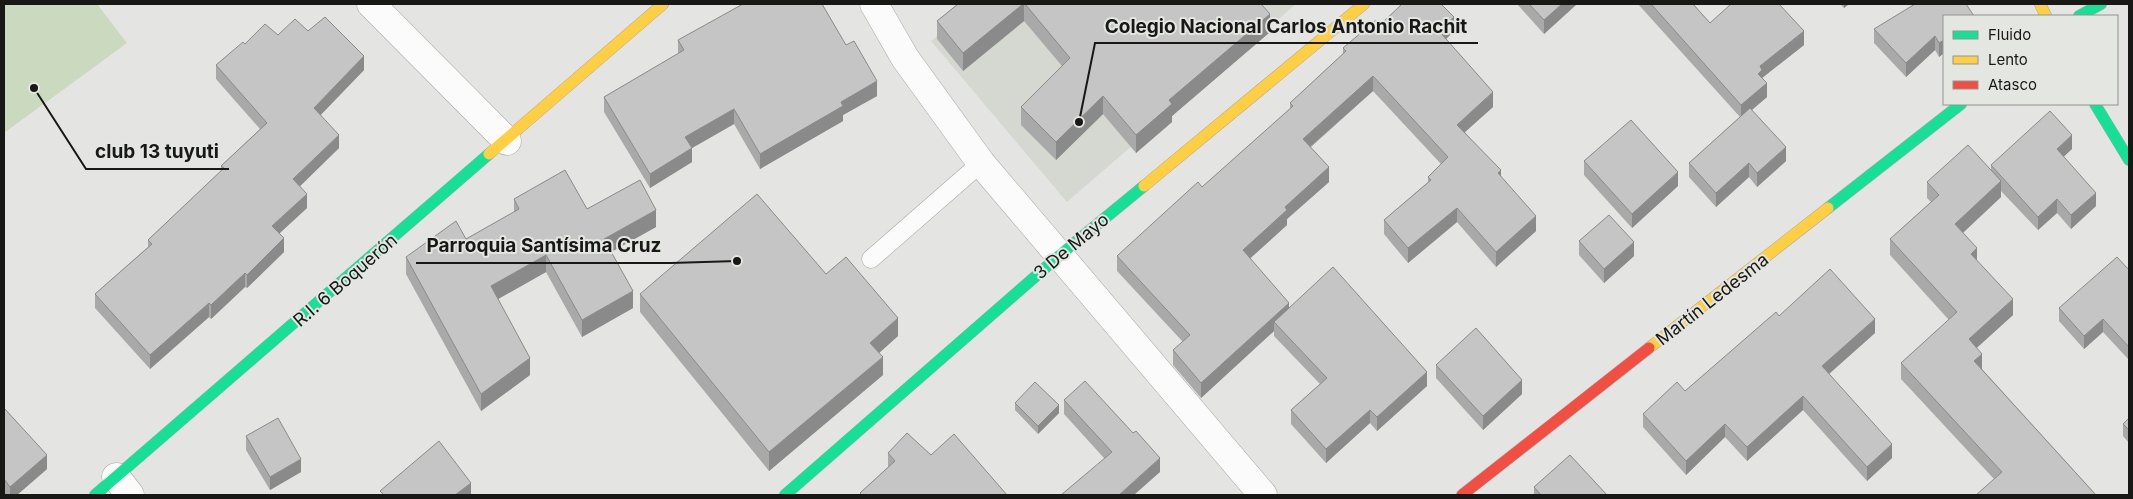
<svg xmlns="http://www.w3.org/2000/svg" width="2133" height="499" font-family="Inter,sans-serif">
<rect width="100%" height="100%" fill="#e4e5e3"/>
<!-- built -->
<polygon fill="#d4d8d1" points="976,4 1296,4 1067,202 931,41"/>
<!-- green -->
<polygon fill="#cbdabf" points="4,4 97,4 127,43 4,133"/>
<g fill="none" stroke-linecap="round" stroke-linejoin="round">
<!-- lane casing -->
<g stroke="#a8a9a7" stroke-width="19">
<polyline id="lane" points="871,259 981,163"/>
</g>
<!-- street casing -->
<g stroke="#a8a9a7" stroke-width="29">
<g id="street">
<polyline points="371,4 507,141"/>
<polyline points="874,4 905,58 981,163 1263,495"/>
<polyline points="116,477 130,495"/>
</g>
</g>
<!-- fast casing -->
<g stroke="#a8a9a7" stroke-width="12">
<g id="fast">
<polyline points="2079,16 2101,4"/>
<polyline points="2095,104 2129,160"/>
<polyline points="1828,208 1961,104"/>
<polyline points="95,495 489,154"/>
<polyline points="785,495 1060,255 1144,186"/>
</g>
</g>
<!-- slow casing -->
<g stroke="#a8a9a7" stroke-width="12">
<g id="slow">
<polyline points="2040,4 2046,16"/>
<polyline points="489,154 663,4"/>
<polyline points="1144,186 1364,4"/>
<polyline points="1649,348 1828,208"/>
</g>
</g>
<!-- jam casing -->
<g stroke="#a8a9a7" stroke-width="12">
<polyline id="jam" points="1462,495 1649,348"/>
</g>
<!-- lane -->
<use href="#lane" stroke="#fbfbfb" stroke-width="18"/>
<!-- street -->
<use href="#street" stroke="#fbfbfb" stroke-width="28"/>
<!-- fast -->
<use href="#fast" stroke="#16e098" stroke-width="11"/>
<!-- slow -->
<use href="#slow" stroke="#ffcf43" stroke-width="11"/>
<!-- jam -->
<use href="#jam" stroke="#f24e42" stroke-width="11"/>
</g>
<!-- wall -->
<g fill="#aaa9a9">
<polygon points="958,4 1261,4 1270,32 1172,116 1172,122 1136,153 1103,114 1056,160 1021,125 1021,107 1062,66 1024,21 963,71 937,39 937,21"/>
<polygon points="1517,4 1577,4 1544,34"/>
<polygon points="1638,4 1693,4 1710,23 1804,45 1762,78 1767,97 1752,110 1786,161 1757,187 1749,177 1716,207 1689,177 1689,163 1740,117"/>
<polygon points="1840,4 1849,4 1844,8"/>
<polygon points="1944,16 1944,53 1939,57 1935,50 1906,77 1874,43 1874,29"/>
<polygon points="1380,25 1454,31 1446,39 1493,107 1465,132 1501,177 1536,231 1496,267 1457,222 1408,263 1384,234 1384,220 1428,182 1428,177 1441,164 1373,91 1311,147 1329,182 1287,219 1287,225 1250,258 1289,308 1427,386 1377,431 1370,423 1326,463 1291,424 1291,410 1320,384 1274,336 1274,331 1201,398 1173,365 1173,350 1183,342 1117,271 1117,256 1202,187 1290,109 1290,103 1343,54 1343,48"/>
<polygon points="308,31 364,70 320,115 339,148 300,186 307,208 279,234 284,252 247,288 245,287 211,319 209,317 150,369 95,308 95,294 148,247 148,240 221,171 221,166 260,129 216,79 216,65 245,44 278,35"/>
<polygon points="678,40 846,45 877,96 843,115 843,121 760,169 734,124 692,148 692,162 650,188 604,112 604,97 678,54"/>
<polygon points="2072,149 2063,156 2096,206 2071,229 2057,213 2038,230 2001,191 2001,197 1963,233 1977,261 2013,315 1976,348 1982,369 2096,495 1994,479 1901,379 1901,363 1949,320 1890,255 1890,239 1931,202 1927,198 1927,182 1991,169 1991,165"/>
<polygon points="1584,161 1678,186 1632,228 1584,175"/>
<polygon points="514,199 587,209 656,227 611,252 633,308 582,337 546,272 498,299 530,375 481,411 406,274 406,257 466,239 514,213"/>
<polygon points="1579,241 1634,256 1604,283 1579,255"/>
<polygon points="2129,270 2129,360 2103,332 2084,349 2059,321 2059,308"/>
<polygon points="826,274 898,336 879,353 883,375 769,471 640,312 640,294"/>
<polygon points="1779,316 1875,333 1829,374 1892,458 1867,481 1803,410 1747,461 1725,437 1686,475 1643,427 1643,414 1685,391"/>
<polygon points="1436,365 1522,394 1483,430 1436,378"/>
<polygon points="1064,400 1160,472 1104,458 1064,414"/>
<polygon points="1015,403 1059,413 1038,434 1015,410"/>
<polygon points="4,408 47,469 17,495 6,495 4,493"/>
<polygon points="2129,418 2129,443 2123,436 2123,424"/>
<polygon points="246,436 301,472 270,490 246,450"/>
<polygon points="888,453 931,455 1007,495 860,495 860,493 888,467"/>
<polygon points="1534,487 1607,495 1534,495"/>
</g>
<!-- shaded-wall -->
<g fill="#8b8a8a">
<polygon points="1023,4 1024,4 1024,21 963,71 963,53"/>
<polygon points="1562,4 1577,4 1544,34 1544,20"/>
<polygon points="1844,4 1849,4 1844,8"/>
<polygon points="1270,14 1270,32 1172,116 1172,122 1136,153 1136,135 1169,100"/>
<polygon points="1454,17 1454,31 1439,46 1439,31"/>
<polygon points="1804,31 1804,45 1762,78 1758,74 1760,66"/>
<polygon points="1935,36 1935,50 1906,77 1906,63"/>
<polygon points="1944,40 1944,53 1939,57 1939,43"/>
<polygon points="364,56 364,70 314,122 314,108"/>
<polygon points="1373,76 1373,91 1303,153 1303,139"/>
<polygon points="877,81 877,96 843,115 843,121 760,169 760,154 841,102"/>
<polygon points="1767,83 1767,97 1741,119 1741,105"/>
<polygon points="1493,92 1493,107 1457,139 1457,125"/>
<polygon points="1103,96 1103,114 1056,160 1056,142"/>
<polygon points="734,109 734,124 685,152 685,137"/>
<polygon points="339,135 339,148 293,193 293,179"/>
<polygon points="2072,135 2072,149 2057,163 2057,149"/>
<polygon points="1786,147 1786,161 1757,187 1757,173"/>
<polygon points="692,148 692,162 650,188 650,174"/>
<polygon points="1749,163 1749,177 1716,207 1716,193"/>
<polygon points="1329,167 1329,182 1287,219 1287,225 1243,265 1243,250 1285,207"/>
<polygon points="1501,170 1501,184 1498,173"/>
<polygon points="1678,172 1678,186 1632,228 1632,214"/>
<polygon points="2001,181 2001,197 1955,240 1955,224"/>
<polygon points="2096,193 2096,206 2071,229 2071,215"/>
<polygon points="307,194 307,208 272,240 272,226"/>
<polygon points="2057,199 2057,213 2038,230 2038,217"/>
<polygon points="1457,208 1457,222 1408,263 1408,248"/>
<polygon points="656,210 656,227 604,256 604,239"/>
<polygon points="1536,216 1536,231 1496,267 1496,252"/>
<polygon points="284,238 284,252 247,288 247,275"/>
<polygon points="1634,242 1634,256 1604,283 1604,269"/>
<polygon points="1977,248 1977,264 1971,254"/>
<polygon points="546,255 546,272 491,303 491,286"/>
<polygon points="245,273 245,287 211,319 211,305"/>
<polygon points="633,291 633,308 582,337 582,320"/>
<polygon points="2013,299 2013,315 1969,355 1969,339"/>
<polygon points="209,303 209,317 150,369 150,355"/>
<polygon points="1289,303 1289,318 1274,322 1274,331 1201,398 1201,383"/>
<polygon points="898,318 898,336 870,361 870,343"/>
<polygon points="1875,319 1875,333 1822,380 1822,366"/>
<polygon points="2103,319 2103,332 2084,349 2084,336"/>
<polygon points="1982,354 1982,370 1974,361"/>
<polygon points="883,357 883,375 769,471 769,452"/>
<polygon points="530,358 530,375 481,411 481,394"/>
<polygon points="1427,372 1427,386 1377,431 1377,417"/>
<polygon points="1522,380 1522,394 1483,430 1483,416"/>
<polygon points="1803,396 1803,410 1747,461 1747,447"/>
<polygon points="1059,405 1059,413 1038,434 1038,426"/>
<polygon points="1370,410 1370,423 1326,463 1326,449"/>
<polygon points="1725,424 1725,437 1686,475 1686,461"/>
<polygon points="1892,444 1892,458 1867,481 1867,467"/>
<polygon points="47,455 47,469 17,495 10,495 10,487"/>
<polygon points="1160,458 1160,472 1134,495 1119,495"/>
<polygon points="301,459 301,472 270,490 270,477"/>
<polygon points="471,483 471,495 455,495"/>
</g>
<!-- building -->
<g fill="#c6c5c5" stroke="#8b8a8a">
<polygon points="743,4 822,4 846,45 854,41 877,81 841,102 843,106 760,154 734,109 685,137 692,148 650,174 604,97 684,50 678,40"/>
<polygon points="958,4 1023,4 963,53 937,21"/>
<polygon points="1025,4 1261,4 1270,14 1169,100 1172,104 1136,135 1103,96 1056,142 1021,107 1070,58"/>
<polygon points="1402,4 1441,4 1454,17 1439,31 1493,92 1457,125 1501,170 1498,173 1536,216 1496,252 1457,208 1408,248 1384,220 1431,180 1428,177 1448,157 1373,76 1303,139 1329,167 1285,207 1287,210 1243,250 1289,303 1201,383 1173,350 1190,335 1117,256 1198,182 1202,187 1293,106 1290,103 1346,51 1343,48 1376,20 1380,25"/>
<polygon points="1529,4 1562,4 1544,20"/>
<polygon points="1651,4 1693,4 1710,23 1731,4 1779,4 1804,31 1760,66 1762,70 1758,74 1767,83 1741,105"/>
<polygon points="1915,4 1966,4 1974,16 1944,16 1944,40 1939,43 1935,36 1906,63 1874,29"/>
<polygon points="325,17 364,56 314,108 339,135 293,179 307,194 272,226 284,238 247,275 245,273 211,305 209,303 150,355 95,294 152,244 148,240 224,168 221,166 267,123 216,65 243,42 245,44 265,24 278,35 295,19 308,31"/>
<polygon points="1750,108 1786,147 1757,173 1749,163 1716,193 1689,163"/>
<polygon points="2050,111 2072,135 2057,149 2096,193 2071,215 2057,199 2038,217 1991,165"/>
<polygon points="1631,120 1678,172 1632,214 1584,161"/>
<polygon points="1968,145 2001,181 1955,224 1977,248 1971,254 2013,299 1969,339 1982,354 1974,361 2096,495 1976,495 2002,472 1901,363 1957,312 1890,239 1939,195 1927,182"/>
<polygon points="565,170 587,209 640,180 656,210 604,239 633,291 582,320 546,255 491,286 530,358 481,394 406,257 456,221 466,239 519,209 514,199"/>
<polygon points="757,194 826,274 846,257 898,318 870,343 883,357 769,452 640,294"/>
<polygon points="1609,215 1634,242 1604,269 1579,241"/>
<polygon points="2117,257 2129,270 2129,347 2103,319 2084,336 2059,308"/>
<polygon points="1333,267 1427,372 1377,417 1370,410 1326,449 1291,410 1327,378 1274,322"/>
<polygon points="1830,269 1875,319 1822,366 1892,444 1867,467 1803,396 1747,447 1725,424 1686,461 1643,414 1677,382 1685,391 1776,312 1779,316"/>
<polygon points="1476,328 1522,380 1483,416 1436,365"/>
<polygon points="1085,381 1133,433 1136,431 1160,458 1119,495 1061,495 1112,452 1064,400"/>
<polygon points="1035,382 1059,405 1038,426 1015,403"/>
<polygon points="4,408 47,455 10,487 4,479"/>
<polygon points="278,418 301,459 270,477 246,436"/>
<polygon points="2129,418 2129,430 2123,424"/>
<polygon points="907,433 931,455 954,434 1007,495 862,495 860,493 895,461 888,453"/>
<polygon points="439,441 471,483 455,495 384,495 380,491"/>
<polygon points="1570,455 1607,495 1541,495 1534,487"/>
</g>
<g text-anchor="middle" dominant-baseline="central" stroke-width="4" stroke-linejoin="round" paint-order="stroke">
<!-- street labels -->
<g font-size="18" fill="#181817" stroke="#e4e6e2">
<text transform="translate(1071 246) rotate(-40)">3 De Mayo</text>
<text transform="translate(345 280) rotate(-41)">R.I. 6 Boquerón</text>
<text transform="translate(1712 299) rotate(-38)">Martín Ledesma</text>
</g>
</g>
<!-- callouts -->
<path fill="none" stroke="#181817" stroke-width="2" d="M1079 122L1095 43H1478M34 88L86 169H229M737 261L671 263H416"/>
<g fill="#181817" stroke="#e4e6e2" stroke-width="2">
<circle cx="1079" cy="122" r="5"/>
<circle cx="34" cy="88" r="5"/>
<circle cx="737" cy="261" r="5"/>
</g>
<g font-size="19" text-anchor="middle" font-weight="bold" fill="#181817" stroke="#e4e6e2" stroke-width="4" stroke-linejoin="round" paint-order="stroke">
<text x="1286" y="33">Colegio Nacional Carlos Antonio Rachit</text>
<text x="157" y="158">club 13 tuyuti</text>
<text x="544" y="252">Parroquia Santísima Cruz</text>
</g>
<!-- border -->
<rect width="2133" height="499" fill="none" stroke="#181817" stroke-width="10"/>
<!-- legend -->
<rect x="1943" y="15" width="175" height="90" fill="#e4e6e2" stroke="#929491"/>
<rect x="1953" y="31" width="25" height="8" fill="#16e098" stroke="#929491"/>
<text x="1988" y="40" font-size="15" fill="#181817">Fluido</text>
<rect x="1953" y="56" width="25" height="8" fill="#ffcf43" stroke="#929491"/>
<text x="1988" y="65" font-size="15" fill="#181817">Lento</text>
<rect x="1953" y="81" width="25" height="8" fill="#f24e42" stroke="#929491"/>
<text x="1988" y="90" font-size="15" fill="#181817">Atasco</text>
</svg>
